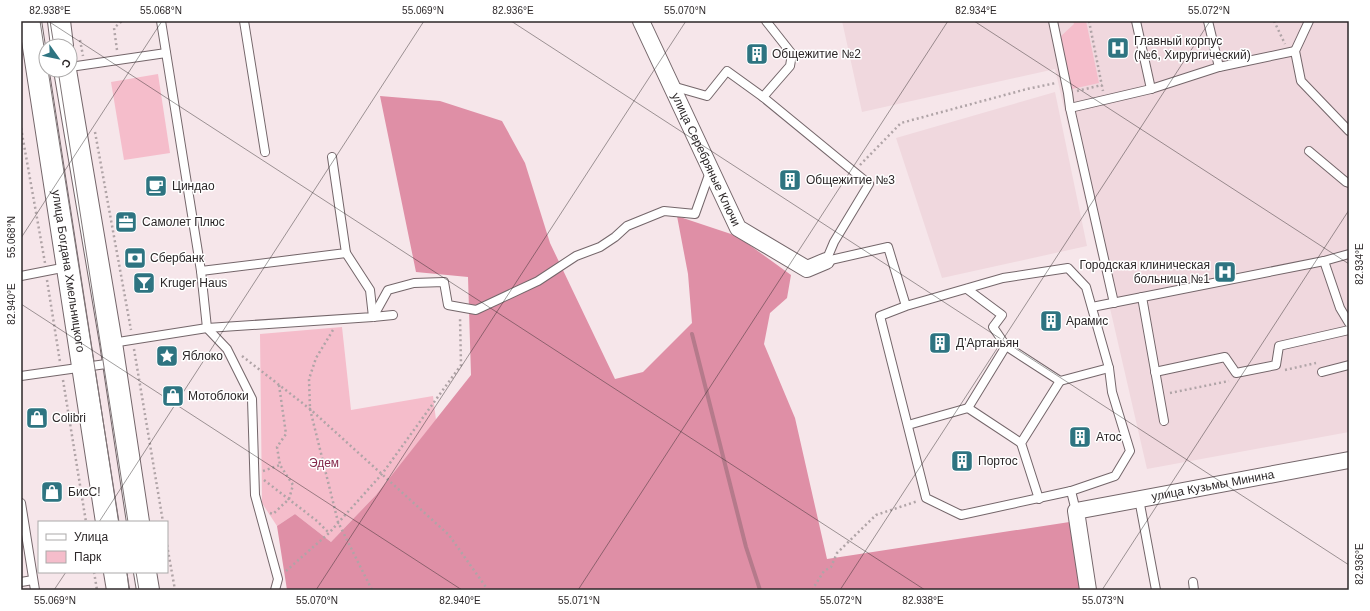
<svg xmlns="http://www.w3.org/2000/svg" width="1370" height="611" font-family="Arial,sans-serif">
<rect width="100%" height="100%" fill="#f6e6ea"/>
<!-- built -->
<g fill="#f0d8de">
<polygon points="842,21 1349,21 1349,432 1147,469 1055,69 862,112"/>
<polygon points="1055,92 1087,246 942,278 896,138"/>
</g>
<!-- green -->
<g fill="#f5bdcb">
<polygon points="1073,21 1086,21 1099,83 1072,89 1060,37 1074,24"/>
<polygon points="158,74 170,153 124,160 111,82"/>
<polygon points="342,327 351,410 433,396 436,420 376,495 331,542 295,514 277,526 262,503 260,334"/>
</g>
<!-- forest -->
<polygon fill="#df8fa6" points="380,96 440,101 502,121 525,163 550,243 615,379 643,372 692,323 688,274 677,216 737,236 791,275 787,298 770,313 764,344 795,418 827,559 1076,521 1086,590 287,590 277,526 295,514 331,542 376,495 471,375 468,277 416,272"/>
<g fill="none" stroke-linecap="round" stroke-linejoin="round">
<!-- stream -->
<polyline stroke="#b57a8b" stroke-width="4" points="692,334 746,547 760,590"/>
<!-- lane casing -->
<g stroke="#74666a" stroke-width="10">
<g id="lane">
<polyline points="161,21 201,271 346,253 332,157"/>
<polyline points="244,21 265,152"/>
<polyline points="1053,21 1068,93 1070,108 1114,303"/>
<polyline points="1136,21 1151,89"/>
<polyline points="1208,21 1219,67"/>
<polyline points="1309,21 1295,51 1301,81 1349,131"/>
<polyline points="70,67 166,53"/>
<polyline points="672,86 707,96 727,71 763,97 869,184 834,242 826,261"/>
<polyline points="763,97 790,66 792,54 766,21"/>
<polyline points="1070,108 1151,89 1219,67 1295,51"/>
<polyline points="1309,151 1346,182 1349,183"/>
<polyline points="826,261 888,247 906,306 880,316 926,498 961,515 1071,491 1115,476 1130,451 1112,392 1109,368 1086,287 1068,268 1003,278 906,306"/>
<polyline points="1324,261 1340,308 1349,323"/>
<polyline points="201,271 207,328 227,349 252,399 255,495 278,579 275,590"/>
<polyline points="21,276 67,267"/>
<polyline points="967,289 1002,315 993,327 1006,346 968,408"/>
<polyline points="1142,297 1164,421"/>
<polyline points="1092,307 1324,261 1349,254"/>
<polyline points="373,317 388,290 414,283 444,282 448,305 476,310 538,281 576,256 600,247 615,237 627,226 664,211 695,214 710,172"/>
<polyline points="373,317 393,315"/>
<polyline points="112,343 207,328 373,317 370,290 346,253"/>
<polyline points="1006,346 1060,381 1109,368"/>
<polyline points="1155,372 1225,357 1236,373 1276,365 1279,346 1349,330"/>
<polyline points="1322,372 1349,365"/>
<polyline points="21,376 113,363"/>
<polyline points="908,425 968,408 1021,443"/>
<polyline points="1071,491 1076,511"/>
<polyline points="1039,499 1021,443 1060,381"/>
<polyline points="1139,499 1156,590"/>
<polyline points="21,503 35,590"/>
<polyline points="21,582 33,580"/>
<polyline points="1193,582 1194,590"/>
</g>
</g>
<!-- street casing -->
<g stroke="#74666a" stroke-width="18">
<g id="street">
<path id="s1" d="M641,21L738,228L807,269L826,261"/>
<path id="s2" d="M1088,590L1076,511L1349,460"/>
</g>
</g>
<!-- highway casing -->
<g stroke="#74666a" stroke-width="24">
<g id="highway">
<path id="s3" d="M30,21L107,522"/>
<polyline points="59,21 62,46"/>
<polyline points="65,70 111,343 138,522"/>
<polyline points="115,572 118,590"/>
<polyline points="145,572 148,590"/>
</g>
</g>
<!-- path -->
<g stroke="#b0a4a7" stroke-width="2.5" stroke-dasharray="2 3" stroke-linecap="butt">
<polyline points="1089,21 1103,91"/>
<polyline points="1274,21 1285,44"/>
<polyline points="80,40 83,56"/>
<polyline points="117,50 114,28 122,21"/>
<polyline points="1077,91 1102,85"/>
<polyline points="21,128 45,263"/>
<polyline points="95,132 131,330"/>
<polyline points="860,165 901,123 1027,89 1056,83"/>
<polyline points="47,280 60,362"/>
<polyline points="333,330 316,358 309,379 310,409 338,522 372,590"/>
<polyline points="134,349 163,522"/>
<polyline points="242,356 310,409 449,535 488,590"/>
<polyline points="1285,370 1316,363"/>
<polyline points="63,380 86,522"/>
<polyline points="1170,393 1229,381"/>
<polyline points="263,471 280,465"/>
<polyline points="264,480 317,521 329,533"/>
<polyline points="270,513 273,514 289,499 293,485 280,465 277,447 286,434 279,385"/>
<polyline points="167,545 175,590"/>
<polyline points="286,571 329,533 382,474 461,365 460,317"/>
<polyline points="94,572 97,590"/>
<polyline points="812,590 824,571 831,567 837,553 876,515 918,501"/>
</g>
<!-- lane -->
<use href="#lane" stroke="#fff" stroke-width="8"/>
<!-- street -->
<use href="#street" stroke="#fff" stroke-width="16"/>
<!-- highway -->
<use href="#highway" stroke="#fff" stroke-width="22"/>
<!-- tram -->
<g stroke="#7f7577" stroke-width="1">
<polyline points="40,21 46,60"/>
<polyline points="50,21 54,46"/>
<polyline points="48,70 119,522"/>
<polyline points="58,70 128,522"/>
<polyline points="127,572 129,590"/>
<polyline points="136,572 139,590"/>
</g>
</g>
<!-- ticks -->
<path fill="none" stroke="#2c2728" stroke-width="1" stroke-opacity="0.45" d="M48,21L925,590M511,21L1349,565M974,21L1349,264M21,238L162,21M21,304L462,590M99,522L424,21M54,590L66,572M316,590L686,21M578,590L948,21M840,590L1210,21M1102,590L1349,210"/>
<!-- icons -->
<defs>
<g id="hospital-square" transform="scale(1.15)"><rect x="-9" y="-9" width="18" height="18" rx="4" fill="#2e7481" stroke="#fff"/><path d="M-5-5h3v3.5h4V-5h3V5h-3V1.5h-4V5h-3Z" fill="#fff"/></g>
<g id="building-square" transform="scale(1.15)"><rect x="-9" y="-9" width="18" height="18" rx="4" fill="#2e7481" stroke="#fff"/><path d="M-4-6H4V6H1V3H-1V6H-4ZM-2.5-4.3h1.7v1.8h-1.7ZM.8-4.3h1.7v1.8H.8ZM-2.5-1h1.7V.8h-1.7ZM.8-1h1.7V.8H.8Z" fill="#fff"/></g>
<g id="cafe-square" transform="scale(1.15)"><rect x="-9" y="-9" width="18" height="18" rx="4" fill="#2e7481" stroke="#fff"/><path d="M-5.5-4.5H6V0H3Q3 3.5 0 3.5H-2.5Q-5.5 3.5-5.5 0ZM3-3.2v2h1.7v-2ZM-6 4.5H4V6H-6Z" fill="#fff"/></g>
<g id="office-square" transform="scale(1.15)"><rect x="-9" y="-9" width="18" height="18" rx="4" fill="#2e7481" stroke="#fff"/><path d="M-6-3h4V-5.5h4V-3h4V5H-6ZM-1-4.5V-3h2v-1.5ZM-6 0V1H6V0Z" fill="#fff"/></g>
<g id="bank-square" transform="scale(1.15)"><rect x="-9" y="-9" width="18" height="18" rx="4" fill="#2e7481" stroke="#fff"/><path d="M-6-4H6V4H-6ZM0-2.3a2.3 2.3 0 1 0 0 4.6a2.3 2.3 0 1 0 0-4.6Z" fill="#fff"/></g>
<g id="bar-square" transform="scale(1.15)"><rect x="-9" y="-9" width="18" height="18" rx="4" fill="#2e7481" stroke="#fff"/><path d="M-6-5H6L.8 .8V4.5H3.5V6h-7V4.5H-.8V.8Z" fill="#fff"/></g>
<g id="sight-square" transform="scale(1.15)"><rect x="-9" y="-9" width="18" height="18" rx="4" fill="#2e7481" stroke="#fff"/><path d="M0-6L1.8-2.2L6-1.7L2.9 1.2L3.7 5.4L0 3.3L-3.7 5.4L-2.9 1.2L-6-1.7L-1.8-2.2Z" fill="#fff"/></g>
<g id="shop-square" transform="scale(1.15)"><rect x="-9" y="-9" width="18" height="18" rx="4" fill="#2e7481" stroke="#fff"/><path d="M-5-2.5h2.3a2.7 3.5 0 0 1 5.4 0H5L5.5 6h-11ZM-1.5-2.5h3a1.5 2.3 0 0 0-3 0Z" fill="#fff"/></g>
</defs>
<g fill-rule="evenodd">
<use href="#hospital-square" x="1118" y="48"/>
<use href="#building-square" x="757" y="54"/>
<use href="#building-square" x="790" y="180"/>
<use href="#cafe-square" x="156" y="186"/>
<use href="#office-square" x="126" y="222"/>
<use href="#bank-square" x="135" y="258"/>
<use href="#hospital-square" x="1225" y="272"/>
<use href="#bar-square" x="144" y="283"/>
<use href="#building-square" x="1051" y="321"/>
<use href="#building-square" x="940" y="343"/>
<use href="#sight-square" x="167" y="356"/>
<use href="#shop-square" x="173" y="396"/>
<use href="#shop-square" x="37" y="418"/>
<use href="#building-square" x="1080" y="437"/>
<use href="#building-square" x="962" y="461"/>
<use href="#shop-square" x="52" y="492"/>
</g>
<g text-anchor="middle" dominant-baseline="central" stroke-width="3" stroke-linejoin="round" paint-order="stroke">
<!-- poi labels -->
<g font-size="12" fill="#2c2728" stroke="#fff" text-anchor="start">
<text x="1134" y="41">Главный корпус<tspan x="1134" dy="14">(№6, Хирургический)</tspan></text>
<text x="772" y="54">Общежитие №2</text>
<text x="806" y="180">Общежитие №3</text>
<text x="172" y="186">Циндао</text>
<text x="142" y="222">Самолет Плюс</text>
<text x="150" y="258">Сбербанк</text>
<text x="1210" y="265" text-anchor="end">Городская клиническая<tspan x="1210" dy="14">больница №1</tspan></text>
<text x="160" y="283">Kruger Haus</text>
<text x="1066" y="321">Арамис</text>
<text x="956" y="343">Д'Артаньян</text>
<text x="182" y="356">Яблоко</text>
<text x="188" y="396">Мотоблоки</text>
<text x="52" y="418">Colibri</text>
<text x="1096" y="437">Атос</text>
<text x="978" y="461">Портос</text>
<text x="68" y="492">БисС!</text>
</g>
<!-- street labels -->
<g font-size="12" fill="#2c2728" stroke="#fff">
<text stroke="none"><textPath href="#s1" startOffset="153">улица Серебряные Ключи</textPath></text>
<text stroke="none"><textPath href="#s3" startOffset="253">улица Богдана Хмельницкого</textPath></text>
<text stroke="none"><textPath href="#s2" startOffset="219">улица Кузьмы Минина</textPath></text>
</g>
<!-- park labels -->
<g font-size="12" fill="#84274a" stroke="#fff">
<text x="324" y="463">Эдем</text>
</g>
</g>
<!-- border -->
<rect width="1370" height="611" fill="none" stroke="#ffffff" stroke-width="44"/>
<!-- legend -->
<rect x="38" y="521" width="130" height="52" fill="#ffffff" stroke="#aba9a9"/>
<rect x="46" y="534" width="20" height="6" fill="#ffffff" stroke="#aba9a9"/>
<text x="74" y="541" font-size="12" fill="#2c2728">Улица</text>
<rect x="46" y="551" width="20" height="12" fill="#f5bdcb" stroke="#aba9a9"/>
<text x="74" y="561" font-size="12" fill="#2c2728">Парк</text>
<!-- north arrow -->
<g transform="translate(58 58) rotate(123)"><circle r="19" fill="#ffffff" stroke="#aba9a9"/>
<path d="M0-3L7 15L0 10L-7 15Z" fill="#2e7481"/>
<text y="-6" font-size="11" font-weight="bold" text-anchor="middle" fill="#2c2728">С</text>
</g>
<rect x="22" y="22" width="1326" height="567" fill="none" stroke="#2c2728" stroke-width="1.5"/>
<g font-size="10" text-anchor="middle" fill="#2c2728">
<text x="50" y="14">82.938°E</text>
<text x="161" y="14">55.068°N</text>
<text x="423" y="14">55.069°N</text>
<text x="513" y="14">82.936°E</text>
<text x="685" y="14">55.070°N</text>
<text x="976" y="14">82.934°E</text>
<text x="1209" y="14">55.072°N</text>
<text transform="translate(11 237) rotate(-90)" y="4">55.068°N</text>
<text transform="translate(1359 264) rotate(-90)" y="4">82.934°E</text>
<text transform="translate(11 304) rotate(-90)" y="4">82.940°E</text>
<text transform="translate(1359 564) rotate(-90)" y="4">82.936°E</text>
<text x="55" y="604">55.069°N</text>
<text x="317" y="604">55.070°N</text>
<text x="460" y="604">82.940°E</text>
<text x="579" y="604">55.071°N</text>
<text x="841" y="604">55.072°N</text>
<text x="923" y="604">82.938°E</text>
<text x="1103" y="604">55.073°N</text>
</g>
</svg>
